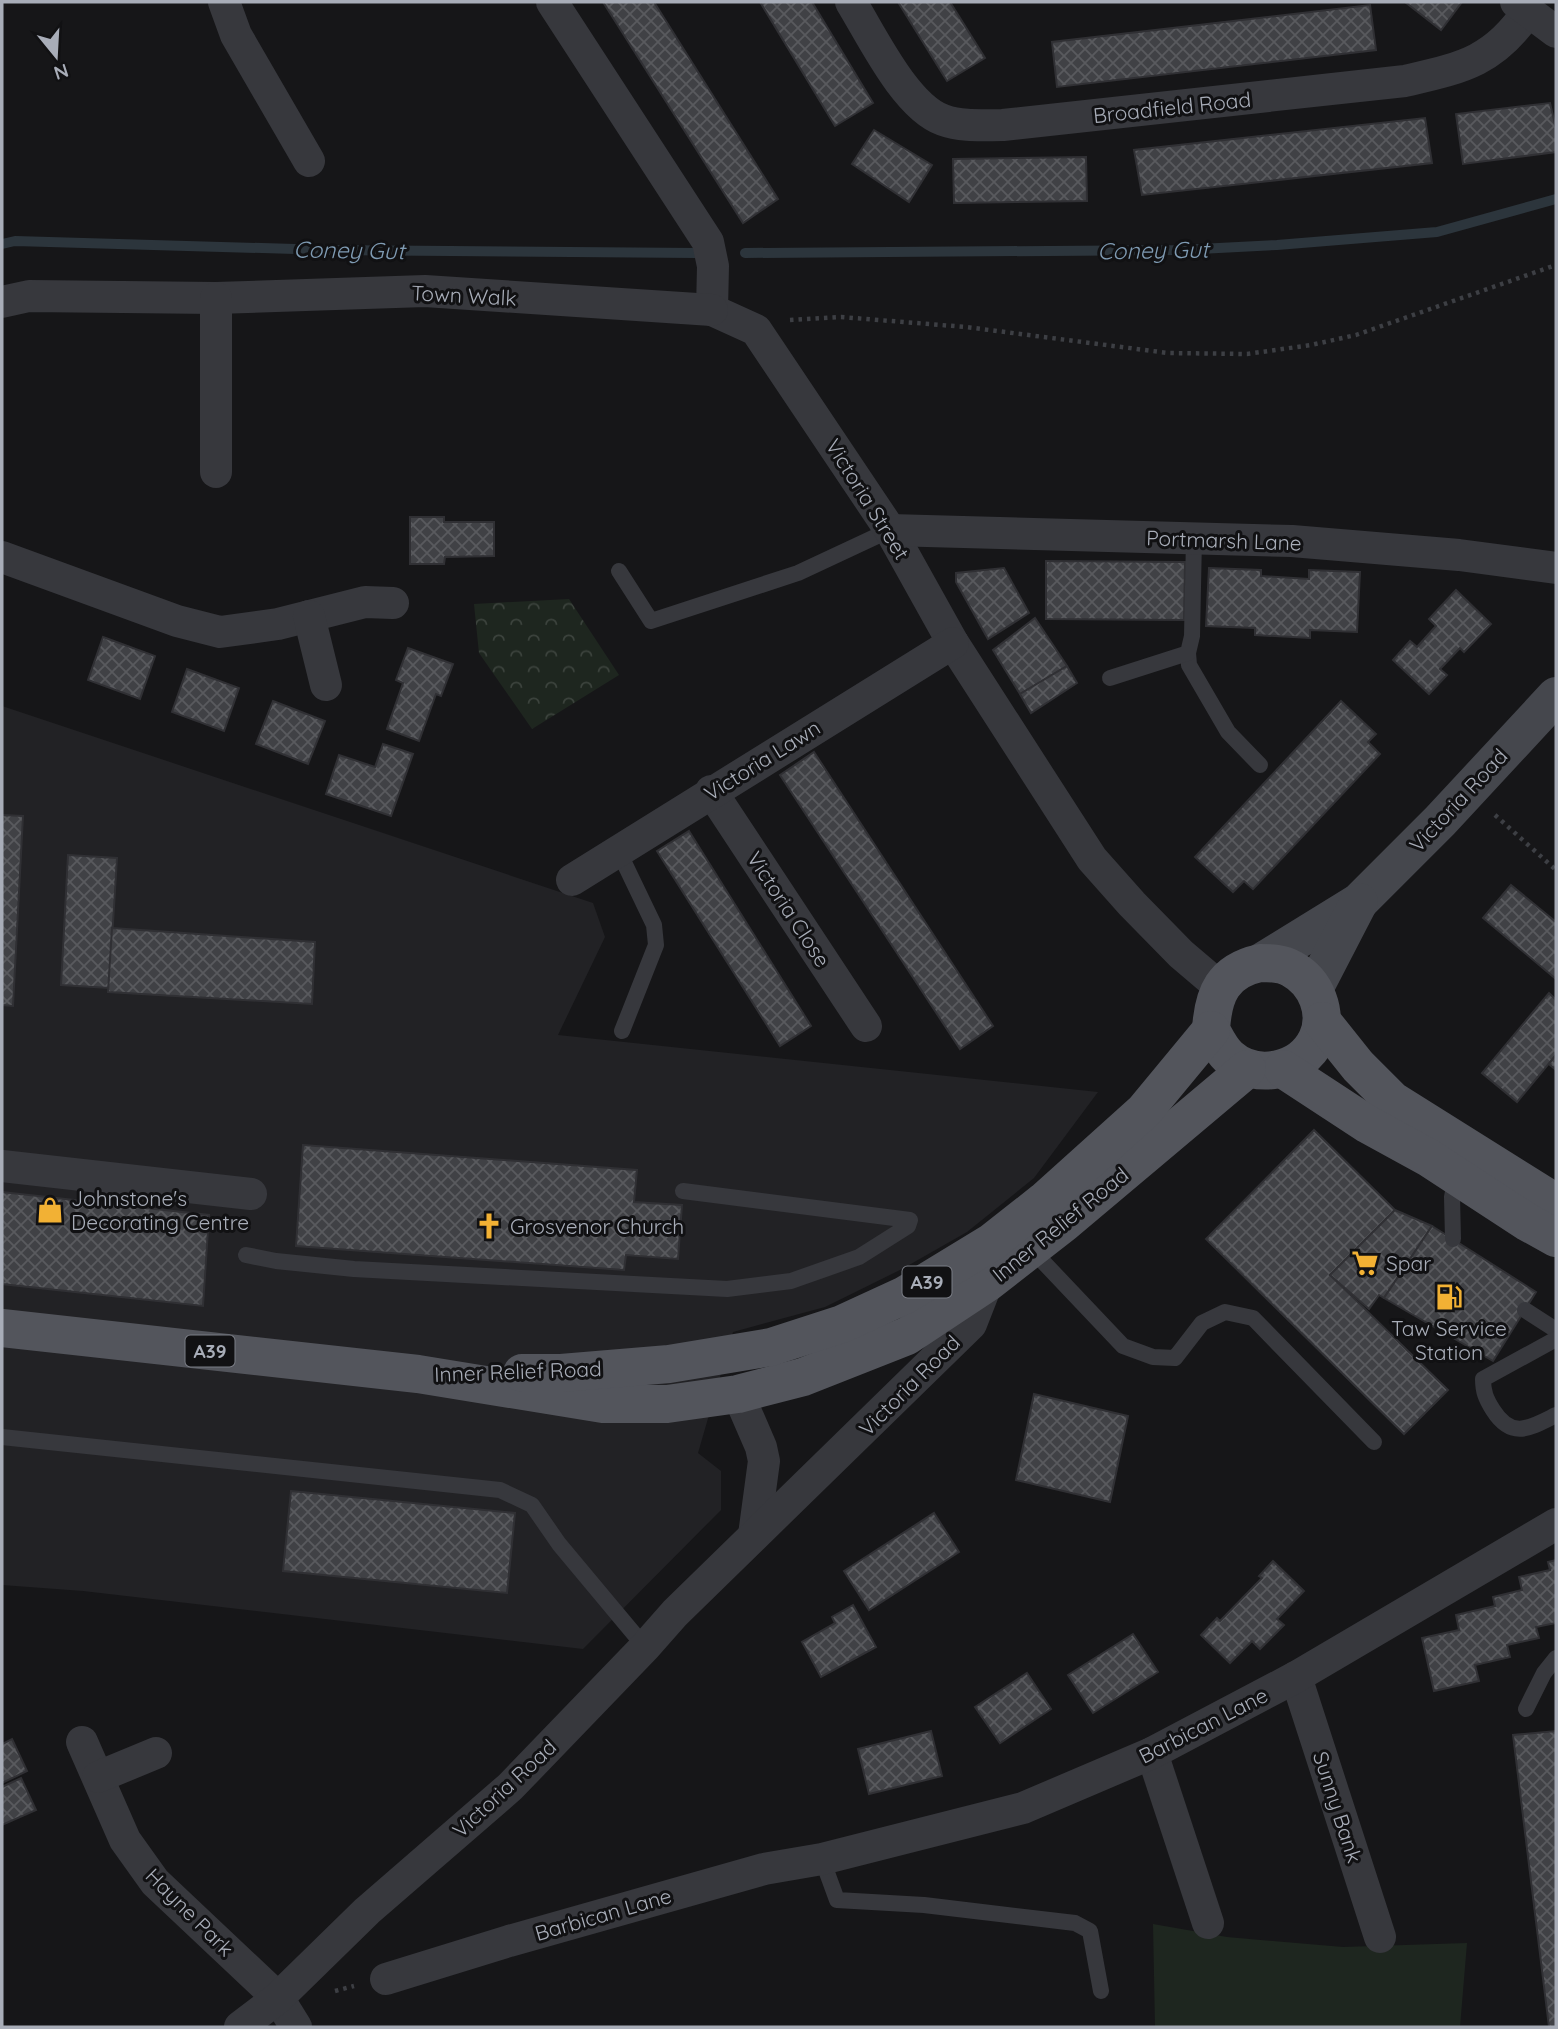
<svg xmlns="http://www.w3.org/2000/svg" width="1558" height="2029" font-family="Quicksand,sans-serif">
<defs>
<pattern id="forest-crowns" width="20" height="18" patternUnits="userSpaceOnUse" patternTransform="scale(1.75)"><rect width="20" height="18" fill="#1e261f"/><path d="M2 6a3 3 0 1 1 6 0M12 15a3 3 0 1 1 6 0" fill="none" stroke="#3c433d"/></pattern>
<pattern id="building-cross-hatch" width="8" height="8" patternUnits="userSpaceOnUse" patternTransform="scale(1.75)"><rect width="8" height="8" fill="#404145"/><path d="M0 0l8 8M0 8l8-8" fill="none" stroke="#595a5e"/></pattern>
</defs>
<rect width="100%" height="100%" fill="#161618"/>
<!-- built -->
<polygon fill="#222225" points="2,706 593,903 605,937 558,1035 1098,1092 1034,1178 967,1232 902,1269 825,1307 733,1332 698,1453 721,1471 721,1510 583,1649 83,1591 2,1585"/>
<!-- forest -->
<polygon fill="url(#forest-crowns)" points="569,599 619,675 532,729 479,653 474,604"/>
<!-- garden -->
<polygon fill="#1e261f" points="1153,1924 1227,1937 1343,1947 1467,1943 1460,2027 1155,2027"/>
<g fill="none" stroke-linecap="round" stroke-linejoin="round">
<!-- stream -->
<g stroke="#2c353c" stroke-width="10">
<polyline points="2,244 15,241 328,250 697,253"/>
<polyline points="745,253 1180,250 1277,245 1437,232 1556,199"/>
</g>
</g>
<!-- building -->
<g fill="url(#building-cross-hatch)" stroke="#303034" stroke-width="2">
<polygon points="603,2 654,2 778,199 743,223"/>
<polygon points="760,2 812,2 873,103 835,126"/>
<polygon points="898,2 950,2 985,58 947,81"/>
<polygon points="1405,2 1462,2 1441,30"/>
<polygon points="1370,5 1376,50 1057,87 1052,42"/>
<polygon points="1550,103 1556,129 1556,152 1463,164 1456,114"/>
<polygon points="1425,118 1432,163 1142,195 1134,150"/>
<polygon points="874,130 932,165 909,202 852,164"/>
<polygon points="1086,157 1087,201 954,203 953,159"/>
<polygon points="410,517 444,517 444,522 494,522 494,556 445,557 444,564 410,564"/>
<polygon points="1046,561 1185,562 1184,620 1046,619"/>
<polygon points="1004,568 1029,613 988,639 956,582 956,573"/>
<polygon points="1209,568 1261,570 1261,576 1309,579 1309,570 1360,572 1357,632 1310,630 1310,638 1255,635 1255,628 1206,626"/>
<polygon points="1456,590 1491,624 1464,652 1460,648 1440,669 1447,675 1429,694 1393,660 1410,641 1417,647 1436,626 1429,619"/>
<polygon points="1035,618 1067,666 1020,694 993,650"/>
<polygon points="103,637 155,656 140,699 88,680"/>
<polygon points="408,648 453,664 441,696 436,694 419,741 387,729 403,683 396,680"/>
<polygon points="1067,666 1077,683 1031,713 1020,694"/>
<polygon points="187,669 239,688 224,731 172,712"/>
<polygon points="273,701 325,721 308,764 256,744"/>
<polygon points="1341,701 1376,734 1368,742 1380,754 1253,889 1244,881 1233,892 1195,857"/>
<polygon points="383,744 413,754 391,816 326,794 339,755 375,767"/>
<polygon points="814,752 993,1026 960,1049 780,775"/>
<polygon points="2,815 23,816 13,1006 2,1005"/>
<polygon points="689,831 811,1026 780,1046 657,851"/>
<polygon points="68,855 117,858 109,988 61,985"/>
<polygon points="1511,885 1556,922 1556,979 1483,918"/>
<polygon points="112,928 315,942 312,1004 108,992"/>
<polygon points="1549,993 1556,1000 1556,1055 1517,1102 1482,1073"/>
<polygon points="1556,1055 1556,1070 1549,1064"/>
<polygon points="1314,1130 1395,1210 1330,1275 1448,1390 1404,1434 1206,1239"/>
<polygon points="303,1145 637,1170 634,1202 682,1205 678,1259 626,1255 624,1270 296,1246"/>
<polygon points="2,1192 209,1215 203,1306 2,1284"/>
<polygon points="1395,1210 1432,1226 1384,1298 1379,1295 1369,1309 1330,1275"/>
<polygon points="1432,1226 1536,1292 1493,1361 1384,1298"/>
<polygon points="1034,1394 1128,1416 1110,1502 1016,1480"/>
<polygon points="291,1491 515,1513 507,1593 283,1571"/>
<polygon points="934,1513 959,1552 869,1610 844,1571"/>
<polygon points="1556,1560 1556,1623 1536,1627 1539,1638 1507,1645 1510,1657 1475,1665 1479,1681 1434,1691 1422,1638 1459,1630 1456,1615 1495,1606 1493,1597 1522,1590 1519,1577 1550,1570 1548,1562"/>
<polygon points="1273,1561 1304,1591 1277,1619 1284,1625 1260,1649 1252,1641 1230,1663 1201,1635 1217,1618 1220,1621 1262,1578 1259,1576"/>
<polygon points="853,1605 876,1647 821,1677 802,1642 835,1623 832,1617"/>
<polygon points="1133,1634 1158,1672 1093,1713 1068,1675"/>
<polygon points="1027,1673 1051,1709 1000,1743 975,1707"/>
<polygon points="931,1731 942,1776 869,1794 858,1749"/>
<polygon points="1556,1731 1556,2027 1549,2027 1513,1735"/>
<polygon points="12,1739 27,1771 2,1783 2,1744"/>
<polygon points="21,1778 36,1810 2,1825 2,1787"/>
</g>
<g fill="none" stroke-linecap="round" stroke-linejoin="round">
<!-- path -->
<g stroke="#3d3f44" stroke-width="4.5" stroke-dasharray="3.5 5" stroke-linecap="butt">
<polyline points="790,320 841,317 966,327 1168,353 1247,354 1311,345 1356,335 1556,265"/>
<polyline points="1495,815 1556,870"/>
<polyline points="335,1991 354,1986"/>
</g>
<!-- lane -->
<g stroke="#37383d" stroke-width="16">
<polyline points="619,571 651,621 798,573 890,530"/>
<polyline points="1188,653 1189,665 1228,732 1260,765"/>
<polyline points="1110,678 1188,653 1192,636 1194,538"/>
<polyline points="618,850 654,925 656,945 622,1031"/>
<polyline points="1453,1239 1452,1197 1456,1176"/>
<polyline points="1031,1249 1123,1346 1153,1357 1175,1358 1202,1323 1225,1312 1253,1318 1374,1442"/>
<polyline points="246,1255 276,1261 354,1269 727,1289 791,1281 859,1257 908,1226 910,1220 683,1191"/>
<polyline points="1525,1310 1556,1330"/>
<path d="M1556,1339L1483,1379C1483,1392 1486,1399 1493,1410C1512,1440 1530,1428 1556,1415"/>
<polyline points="2,1437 500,1490 532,1505 559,1544 645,1647"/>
<polyline points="1526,1709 1544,1673 1556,1658"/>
<polyline points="822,1859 837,1900 924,1905 1075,1923 1090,1931 1101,1991"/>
</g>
<!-- street -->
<g stroke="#37383d" stroke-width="32">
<polyline points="224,2 236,35 309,161"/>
<polyline points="552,2 708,242 713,266 712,310 756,330 890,530 953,643 1092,859 1132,904 1181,954 1221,988"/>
<path d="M851,2C872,36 905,106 943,120C962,127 983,125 1003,125L1405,81C1461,68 1494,62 1528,11"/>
<polyline points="1516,2 1556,32"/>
<polyline points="2,302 29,296 216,298 425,291 712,310"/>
<polyline points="216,472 216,298"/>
<polyline points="890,530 1292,541 1459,555 1556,568"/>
<polyline points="2,557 177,621 220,632 278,624 365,602 393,603"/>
<polyline points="309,616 326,685"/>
<polyline points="711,791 866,1026"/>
<polyline points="572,880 953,643"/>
<polyline points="2,1166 251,1194"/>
<polyline points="738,1394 761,1447 764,1461 754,1535"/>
<polyline points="1296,1677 1380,1937"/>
<polyline points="82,1742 125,1840 155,1882 278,1998 296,2027"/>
<polyline points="1152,1753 1208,1923"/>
<polyline points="98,1777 156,1753"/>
<polyline points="386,1979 509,1941 764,1869 822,1859 1023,1808 1152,1753 1296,1677 1556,1524"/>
<polyline points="240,2027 278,1998 367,1911 510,1787 645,1647 675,1613 971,1324 987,1283"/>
</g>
<!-- secondary -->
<g stroke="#45474d" stroke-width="38">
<polyline points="1260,963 1359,902 1440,821 1556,696"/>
<polyline points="1314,989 1359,902"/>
</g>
<!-- primary -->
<g stroke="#53555c" stroke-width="38">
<path d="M1260,963C1271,963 1282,963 1292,969C1316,982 1329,1013 1317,1039C1301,1072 1256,1081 1229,1057C1221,1050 1216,1039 1211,1030C1213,994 1223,971 1260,963Z"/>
<polyline points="1322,1021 1358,1066 1392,1100 1556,1203"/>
<polyline points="1283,1069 1367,1124 1429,1158 1527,1222 1556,1238"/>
<polyline points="2,1328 418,1374 603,1404 667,1404 738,1394 803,1377 907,1336 987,1283 1064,1223 1247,1069"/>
<polyline points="522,1373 561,1373 669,1364 771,1347 842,1324 905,1295 992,1242 1044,1201 1144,1111 1211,1030"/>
</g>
</g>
<!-- icons -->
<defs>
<g id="shop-bare" transform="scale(2.1)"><path d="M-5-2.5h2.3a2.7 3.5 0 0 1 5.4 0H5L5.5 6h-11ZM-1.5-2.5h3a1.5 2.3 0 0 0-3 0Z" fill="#f2b134" stroke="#111113" stroke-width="2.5" paint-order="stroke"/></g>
<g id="church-bare" transform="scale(2.1)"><path d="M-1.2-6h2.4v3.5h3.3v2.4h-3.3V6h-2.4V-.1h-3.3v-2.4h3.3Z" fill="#f2b134" stroke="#111113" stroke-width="2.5" paint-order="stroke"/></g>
<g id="supermarket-bare" transform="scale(2.1)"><path d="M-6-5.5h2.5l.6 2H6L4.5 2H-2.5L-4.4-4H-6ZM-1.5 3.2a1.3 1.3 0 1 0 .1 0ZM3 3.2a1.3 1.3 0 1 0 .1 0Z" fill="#f2b134" stroke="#111113" stroke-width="2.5" paint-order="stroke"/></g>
<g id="fuel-bare" transform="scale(2.1)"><path d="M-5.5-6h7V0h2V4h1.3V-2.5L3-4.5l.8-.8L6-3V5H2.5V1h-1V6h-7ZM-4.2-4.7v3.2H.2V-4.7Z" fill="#f2b134" stroke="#111113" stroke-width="2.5" paint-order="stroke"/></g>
</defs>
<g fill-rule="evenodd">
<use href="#shop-bare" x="50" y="1210"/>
<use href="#church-bare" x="489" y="1226"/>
<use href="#supermarket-bare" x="1365" y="1263"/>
<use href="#fuel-bare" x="1449" y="1297"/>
</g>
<g text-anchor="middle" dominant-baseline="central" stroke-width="6" stroke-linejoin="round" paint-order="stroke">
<!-- shield labels -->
<g fill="#111113" stroke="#7b7e86" stroke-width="2">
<rect x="902.5" y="1266.5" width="49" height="31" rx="5"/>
<rect x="185.5" y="1335.5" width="49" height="31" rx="5"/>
</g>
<g font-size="19" font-weight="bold" fill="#a8adb8">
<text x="927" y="1282">A39</text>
<text x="210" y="1351">A39</text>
</g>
<!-- street labels -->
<g font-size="21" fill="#a8adb8" stroke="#111113">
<text transform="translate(1172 107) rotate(-6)">Broadfield Road</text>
<text transform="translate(464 295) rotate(3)">Town Walk</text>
<text transform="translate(868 499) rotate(58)">Victoria Street</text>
<text transform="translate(1224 540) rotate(2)">Portmarsh Lane</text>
<text transform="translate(762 760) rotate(-32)">Victoria Lawn</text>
<text transform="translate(1458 800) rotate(-47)">Victoria Road</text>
<text transform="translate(789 909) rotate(57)">Victoria Close</text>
<text transform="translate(1060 1224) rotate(-39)">Inner Relief Road</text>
<text transform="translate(518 1371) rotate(-2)">Inner Relief Road</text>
<text transform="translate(909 1385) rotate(-45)">Victoria Road</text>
<text transform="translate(1203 1725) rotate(-27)">Barbican Lane</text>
<text transform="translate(504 1788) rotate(-43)">Victoria Road</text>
<text transform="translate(1338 1807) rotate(72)">Sunny Bank</text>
<text transform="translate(190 1912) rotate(45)">Hayne Park</text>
<text transform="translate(603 1914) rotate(-16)">Barbican Lane</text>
</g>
<!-- poi labels -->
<g font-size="21" fill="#a8adb8" stroke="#111113" text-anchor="start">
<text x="71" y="1198">Johnstone's<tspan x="71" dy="24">Decorating Centre</tspan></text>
<text x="510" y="1226">Grosvenor Church</text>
<text x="1386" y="1263">Spar</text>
<text x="1449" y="1328" text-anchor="middle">Taw Service<tspan x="1449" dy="24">Station</tspan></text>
</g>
<!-- water labels -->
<g font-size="23" font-style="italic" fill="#7f9bb3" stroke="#111113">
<text transform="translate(349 250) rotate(1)">Coney Gut</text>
<text transform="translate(1153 250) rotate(-1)">Coney Gut</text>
</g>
</g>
<!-- border -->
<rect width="1558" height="2029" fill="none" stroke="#a8adb8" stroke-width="7"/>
<!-- north arrow -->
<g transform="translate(56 56) rotate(162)" stroke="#111113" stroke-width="5" paint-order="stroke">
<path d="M0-5L12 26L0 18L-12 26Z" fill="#a8adb8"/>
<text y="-10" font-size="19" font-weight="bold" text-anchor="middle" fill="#a8adb8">N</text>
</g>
</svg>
